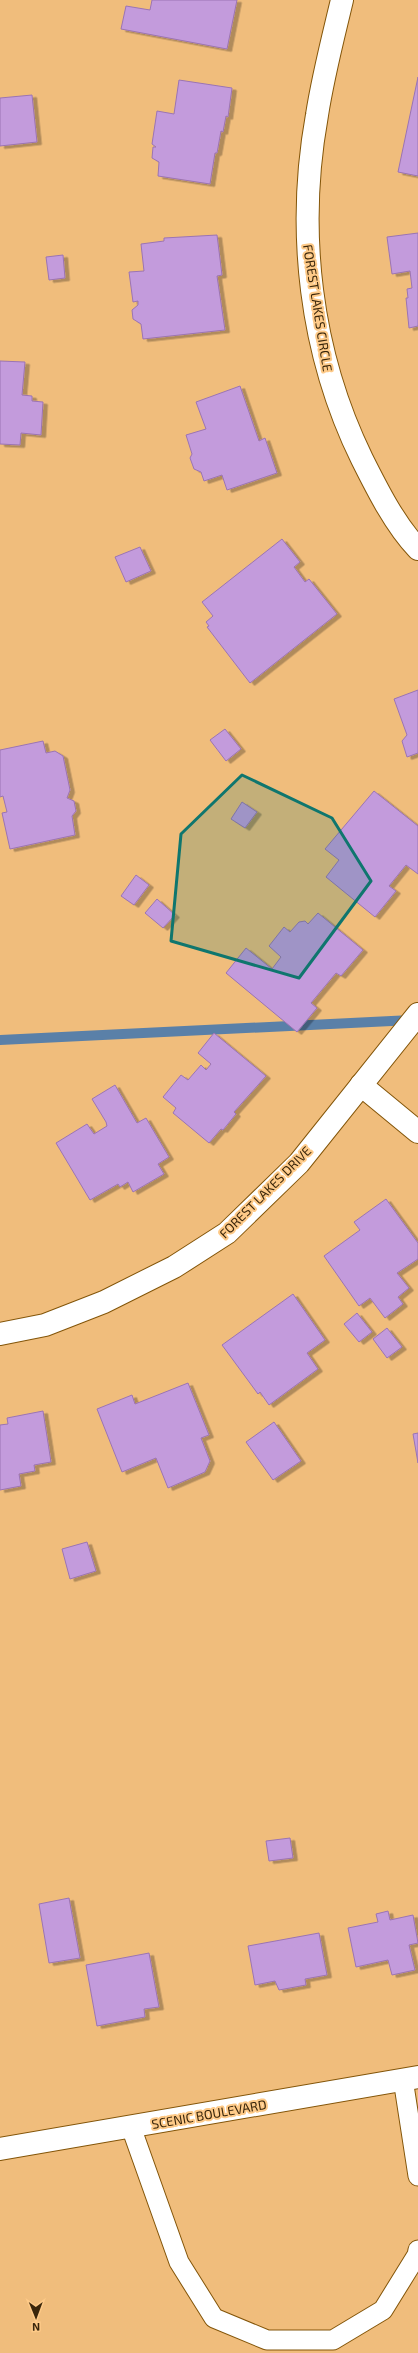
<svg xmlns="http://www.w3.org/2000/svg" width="418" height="2353" font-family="'Exo 2',sans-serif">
<defs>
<filter id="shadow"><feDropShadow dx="4.5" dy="2.5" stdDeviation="0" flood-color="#0004"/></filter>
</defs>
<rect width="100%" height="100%" fill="#f0bd7c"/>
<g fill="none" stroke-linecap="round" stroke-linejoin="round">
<!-- stream -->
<polyline stroke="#5a80a8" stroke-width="10" points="0,1040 412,1020"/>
</g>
<!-- building -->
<g fill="#c39bdc" stroke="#9b74b3" filter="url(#shadow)">
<polygon points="152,0 237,0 227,49 121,29 126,6 150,10"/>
<polygon points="418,77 418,176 398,172"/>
<polygon points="179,80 232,88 228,117 226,116 223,132 221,131 217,153 215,153 210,184 158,176 159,162 152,158 153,147 156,147 152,144 157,111 174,114"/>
<polygon points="32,95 37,142 0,146 0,98"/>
<polygon points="418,233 418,326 409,328 406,298 408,298 407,289 412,288 410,271 392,274 387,237"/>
<polygon points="217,235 222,275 217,276 225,330 143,339 141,324 133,319 132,310 138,305 138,301 133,302 129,272 144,271 141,244 164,241 164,238"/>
<polygon points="63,255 65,278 49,280 46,257"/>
<polygon points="0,361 25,362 22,395 32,396 32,401 43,402 41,435 21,433 20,445 0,444"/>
<polygon points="240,386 259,441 265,438 277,473 227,490 222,475 204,481 201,472 194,469 190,458 192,454 186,435 206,429 196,402"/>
<polygon points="282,539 300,562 294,567 305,582 309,579 337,614 250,683 207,627 209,626 206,622 213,616 202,602"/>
<polygon points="140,547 151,571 126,582 115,557"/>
<polygon points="418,690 418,753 407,757 402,741 407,735 394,699"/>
<polygon points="225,729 241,749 226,761 210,740"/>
<polygon points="43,741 46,753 55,751 63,756 70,790 67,798 74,801 76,811 72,816 75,835 10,849 2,813 7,812 3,796 0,797 0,750"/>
<polygon points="374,791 418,826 418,874 406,865 389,886 396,891 375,917 326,877 339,860 325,849"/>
<polygon points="242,802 257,812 245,828 231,819"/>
<polygon points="136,875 149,885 134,905 121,896"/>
<polygon points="157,899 175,915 163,928 145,913"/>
<polygon points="318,913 363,950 341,976 336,973 311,1003 317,1008 297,1032 226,973 246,948 272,969 281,957 269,946 284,927 290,932 299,922 305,921 308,924"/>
<polygon points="214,1033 266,1076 234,1112 236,1114 223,1130 221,1129 209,1143 173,1113 176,1108 163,1097 181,1075 188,1080 201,1065 206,1070 211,1064 198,1053"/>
<polygon points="115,1085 137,1123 146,1118 169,1157 158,1164 164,1174 133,1192 128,1182 120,1187 118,1184 90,1200 56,1143 87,1124 94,1134 107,1126 106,1122 92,1099"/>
<polygon points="386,1199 418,1243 418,1259 397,1273 409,1288 398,1297 403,1304 385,1318 370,1298 359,1306 324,1256 360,1230 354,1222"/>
<polygon points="293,1294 325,1340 307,1353 318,1369 269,1405 260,1392 258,1394 222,1345"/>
<polygon points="357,1313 372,1332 359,1342 344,1324"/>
<polygon points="387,1328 402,1347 387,1358 373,1339"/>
<polygon points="188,1383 209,1435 201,1438 210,1461 205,1472 168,1488 156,1458 122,1472 97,1409 132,1395 135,1404"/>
<polygon points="43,1411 51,1462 34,1465 35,1471 19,1474 21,1486 0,1490 0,1425 8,1424 7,1418"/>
<polygon points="274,1422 301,1461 273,1480 246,1442"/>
<polygon points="418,1433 418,1463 413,1434"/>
<polygon points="87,1542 96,1571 70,1579 62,1549"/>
<polygon points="290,1838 293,1858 269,1861 266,1841"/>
<polygon points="69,1898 80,1958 49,1963 39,1904"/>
<polygon points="388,1911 390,1920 413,1915 418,1943 409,1945 415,1970 392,1975 388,1960 356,1967 348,1928 378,1922 376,1914"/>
<polygon points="319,1933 327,1975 305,1979 306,1985 279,1990 275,1981 255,1985 248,1946"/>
<polygon points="149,1953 159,2007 144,2009 145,2017 97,2026 86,1965"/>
</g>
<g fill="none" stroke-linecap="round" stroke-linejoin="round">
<!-- lane casing -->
<g stroke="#835509" stroke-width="21">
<g id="lane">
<polyline points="403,2079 418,2176"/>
<polyline points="131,2127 179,2262 214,2318 267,2340 333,2340 383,2310 417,2255 418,2250"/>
</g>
</g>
<!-- street casing -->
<g stroke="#835509" stroke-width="24">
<g id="street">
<path d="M342,0C333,38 323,76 317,115C296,231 310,353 362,459C377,489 395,525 418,549"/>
<polyline points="361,1085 418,1132"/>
<polyline points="0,1334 45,1325 104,1302 174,1267 227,1233 299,1163 418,1014"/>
<polyline points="0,2149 418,2077"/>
</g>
</g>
<!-- lane -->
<use href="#lane" stroke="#fff" stroke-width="19"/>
<!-- street -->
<use href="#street" stroke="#fff" stroke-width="22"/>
</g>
<!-- marked area -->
<path fill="#0f766e" fill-opacity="0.2" stroke="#0f766e" stroke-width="3" stroke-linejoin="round" d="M242,775L332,818L371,881L299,978L171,941L181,834Z"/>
<g text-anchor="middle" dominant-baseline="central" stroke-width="4" stroke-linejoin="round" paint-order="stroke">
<!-- street labels -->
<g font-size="13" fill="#3a260b" stroke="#feca88">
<text transform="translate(318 308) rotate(81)">FOREST LAKES CIRCLE</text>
<text transform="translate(265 1192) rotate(-45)">FOREST LAKES DRIVE</text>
<text transform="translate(209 2114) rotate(-10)">SCENIC BOULEVARD</text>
</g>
</g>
<!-- north arrow -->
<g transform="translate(36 2317) rotate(179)" stroke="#feca88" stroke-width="3" paint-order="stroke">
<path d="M0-3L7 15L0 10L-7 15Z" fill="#3a260b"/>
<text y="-6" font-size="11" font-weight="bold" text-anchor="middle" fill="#3a260b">N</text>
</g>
</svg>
